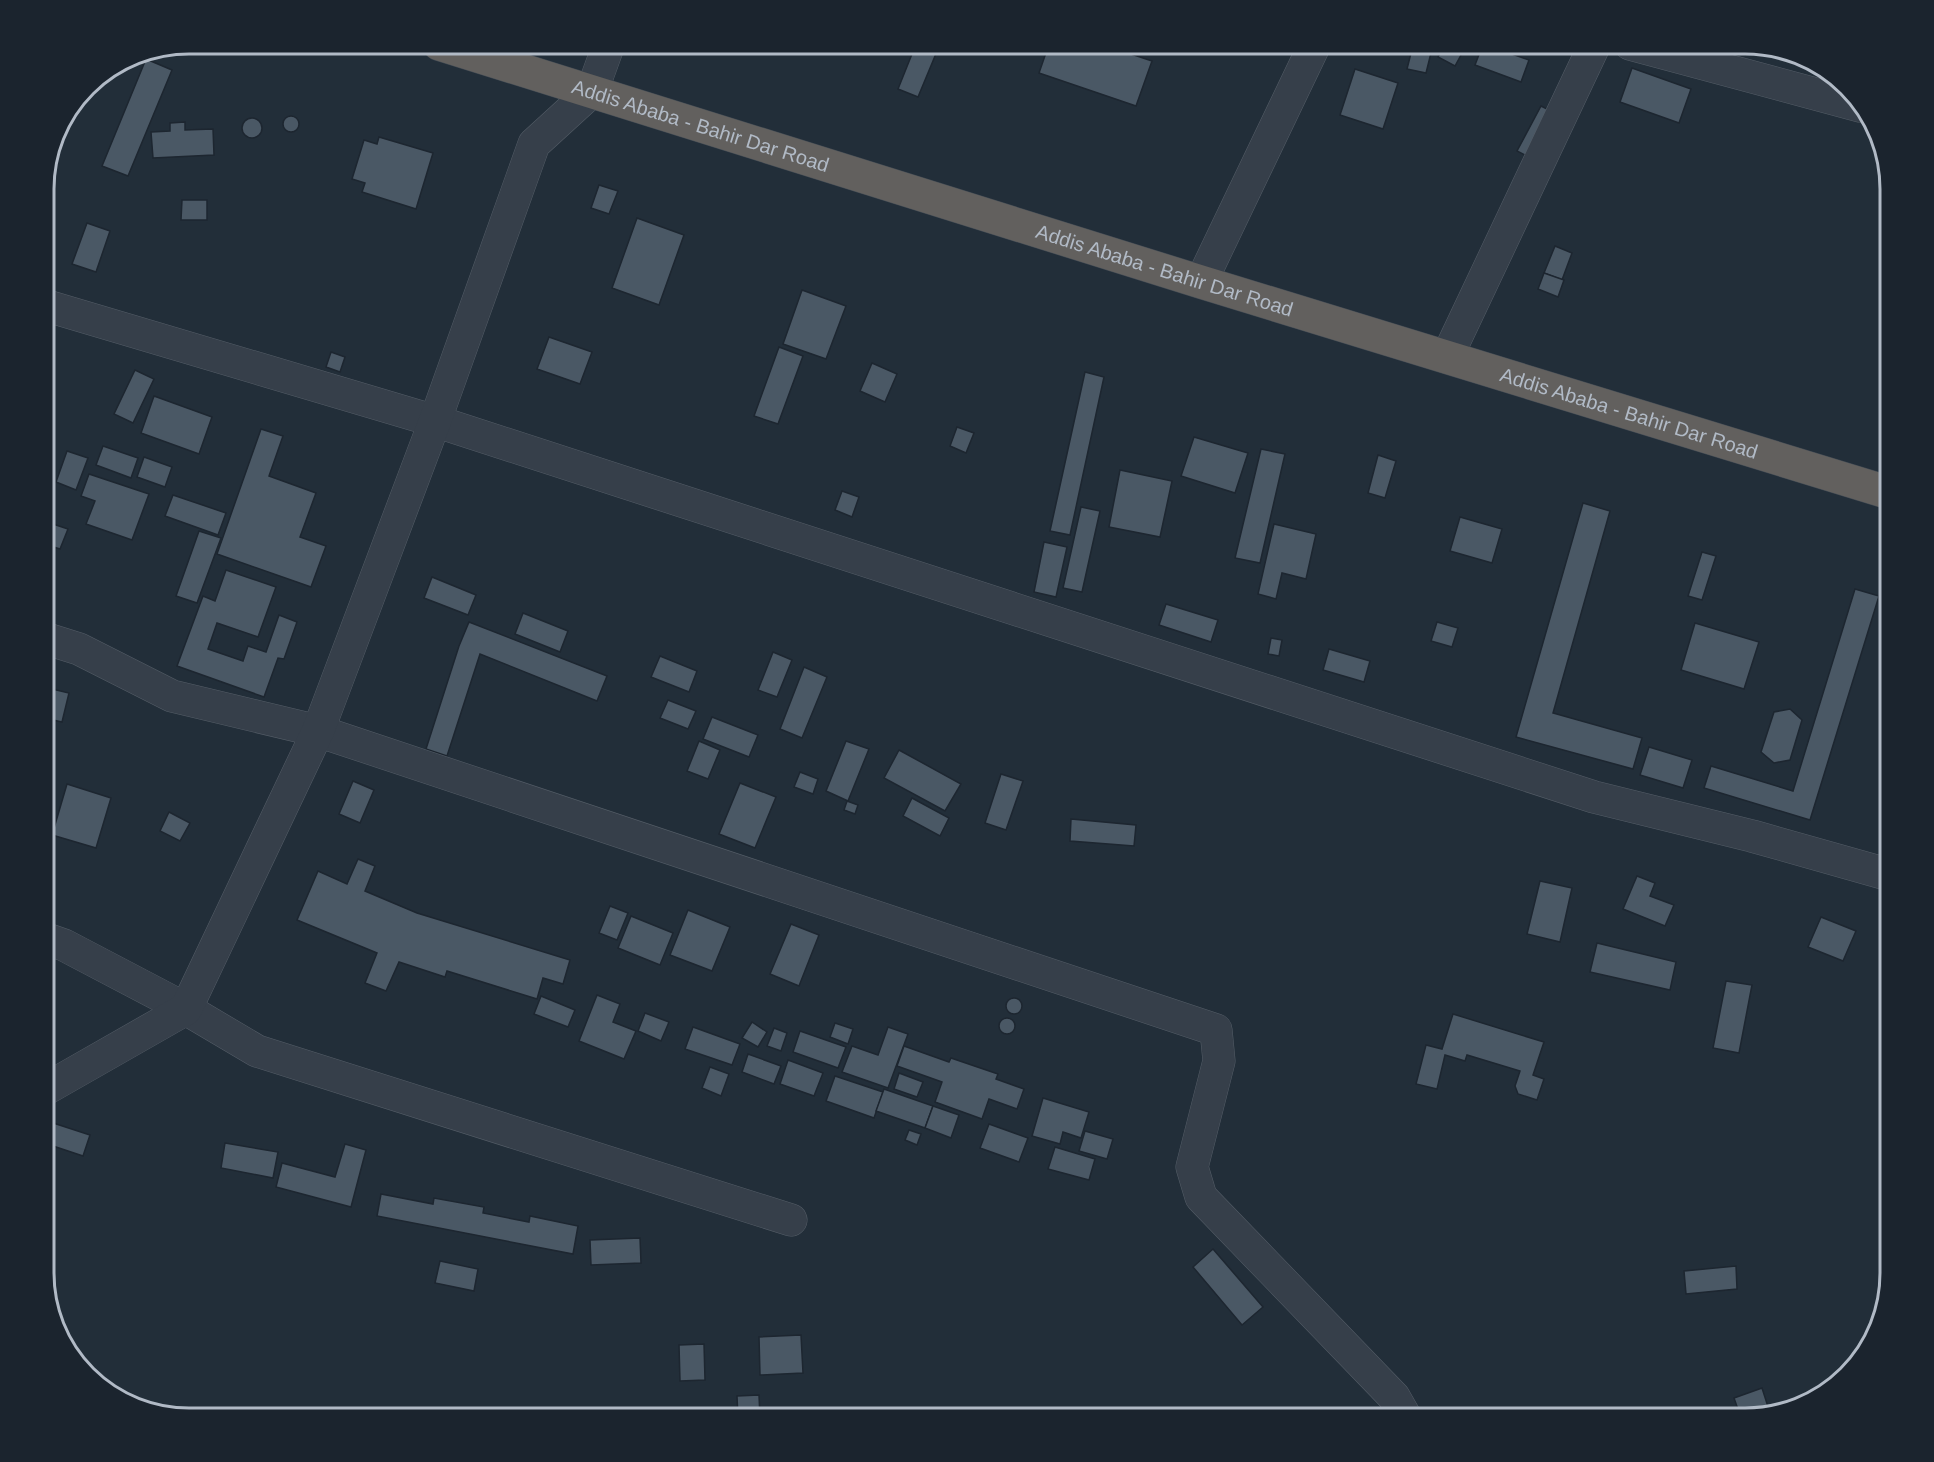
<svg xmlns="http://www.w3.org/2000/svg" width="1934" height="1462" font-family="Helvetica,sans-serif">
<rect width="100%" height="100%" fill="#222e39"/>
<!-- building -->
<g fill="#4a5865" stroke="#1d2630" stroke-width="1.5">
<polygon points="916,44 940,44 918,97 898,89"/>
<polygon points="1049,44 1101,44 1152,61 1136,106 1039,73"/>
<polygon points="1445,44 1467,44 1455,66 1438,57"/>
<polygon points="1483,44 1529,60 1521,82 1475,65"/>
<polygon points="1413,45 1432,49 1426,73 1407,69"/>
<polygon points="146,59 172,70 128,176 102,166"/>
<polygon points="1632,68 1691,89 1679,123 1620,102"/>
<polygon points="1355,69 1398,83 1383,129 1340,115"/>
<polygon points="1541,106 1557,114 1531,158 1517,151"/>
<circle cx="291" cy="124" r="8"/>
<circle cx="252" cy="128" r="10"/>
<polygon points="185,122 185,130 213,129 214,155 153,158 151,132 170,131 170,123"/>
<polygon points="379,137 433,153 416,209 362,192 365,183 352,179 364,140 377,144"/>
<polygon points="599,185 618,191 609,214 591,208"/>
<polygon points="182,200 207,200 207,220 181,220"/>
<polygon points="637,218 684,235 659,305 612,288"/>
<polygon points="87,223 110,231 96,272 72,264"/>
<polygon points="1555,246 1572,253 1562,280 1544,273"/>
<polygon points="1544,273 1564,280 1558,297 1538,289"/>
<polygon points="802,290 846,306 826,359 783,344"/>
<polygon points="549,337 592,352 580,384 537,369"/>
<polygon points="779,347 803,356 778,424 754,416"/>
<polygon points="331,352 345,357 340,372 326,367"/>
<polygon points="872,363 897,374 885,402 860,391"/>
<polygon points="135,370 154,379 133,423 114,414"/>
<polygon points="1085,372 1104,377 1070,535 1050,531"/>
<polygon points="154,396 212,417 199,454 141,433"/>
<polygon points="957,427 974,433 966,453 950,446"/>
<polygon points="261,429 283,436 269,476 316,493 300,537 326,546 311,587 217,554"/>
<polygon points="1194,437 1248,453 1235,493 1181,476"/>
<polygon points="103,446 138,458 131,478 96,465"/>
<polygon points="1261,449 1285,454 1260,563 1235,558"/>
<polygon points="67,451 88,458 76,490 56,482"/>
<polygon points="1378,455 1396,461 1385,498 1368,493"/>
<polygon points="144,457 172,467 165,487 137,477"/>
<polygon points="1120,470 1172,481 1160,537 1109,527"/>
<polygon points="89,474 149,494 132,540 86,524 95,501 81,496"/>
<polygon points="44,490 54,494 44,523"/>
<polygon points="842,491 859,497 852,517 835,510"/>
<polygon points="173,495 226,513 218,535 165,516"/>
<polygon points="1583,503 1610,511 1553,713 1642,738 1633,769 1516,737"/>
<polygon points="1081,507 1100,511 1082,592 1063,588"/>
<polygon points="1460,517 1502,529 1492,563 1450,551"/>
<polygon points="50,523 68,529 60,549 44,544"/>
<polygon points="1274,524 1316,534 1306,579 1282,573 1276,599 1258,594"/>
<polygon points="199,531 221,538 197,603 176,596"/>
<polygon points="1044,542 1067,547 1056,597 1034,592"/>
<polygon points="1702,552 1716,556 1702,600 1688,596"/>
<polygon points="226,570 276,587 258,637 217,623 208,649 243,661 248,646 266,652 279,615 297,622 284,659 278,658 264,697 177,666 203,596 215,601"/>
<polygon points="432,577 476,595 468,615 424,598"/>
<polygon points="1855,589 1879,596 1810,820 1704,788 1711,766 1793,791"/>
<polygon points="1166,604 1218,620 1211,642 1159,625"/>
<polygon points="523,613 568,631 560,652 515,634"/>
<polygon points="469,622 607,676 597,701 480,654 447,756 426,749 459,646"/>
<polygon points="1437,622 1458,628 1452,647 1431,641"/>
<polygon points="1695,623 1759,642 1744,689 1681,670"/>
<polygon points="1271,638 1282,640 1279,656 1268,654"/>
<polygon points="1329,649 1370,661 1364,682 1323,670"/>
<polygon points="773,652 792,660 777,697 758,690"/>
<polygon points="660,656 697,671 689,692 651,677"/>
<polygon points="804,667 827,677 802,738 780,729"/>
<polygon points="48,688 69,693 62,722 44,718 44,707"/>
<polygon points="668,700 696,711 688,729 660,718"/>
<polygon points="1790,709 1802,720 1790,760 1774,763 1761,752 1774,712"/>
<polygon points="712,717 758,735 749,757 703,739"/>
<polygon points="699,741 720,750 708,779 687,771"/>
<polygon points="846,741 869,749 848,801 826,791"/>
<polygon points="1649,747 1692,760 1683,788 1640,775"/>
<polygon points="899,750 961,784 945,811 884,778"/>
<polygon points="44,761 49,762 44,784"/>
<polygon points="800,772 818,779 813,794 794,787"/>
<polygon points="1001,774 1023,781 1006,830 985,823"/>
<polygon points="353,781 374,790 360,823 339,814"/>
<polygon points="740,783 776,797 755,848 719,834"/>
<polygon points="67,784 111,798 96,848 52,835"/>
<polygon points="912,798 949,818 940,836 903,816"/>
<polygon points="847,801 858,805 855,814 844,810"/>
<polygon points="169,812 190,823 180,841 160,831"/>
<polygon points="1071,819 1136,825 1134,846 1070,841"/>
<polygon points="358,859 375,866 365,891 417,913 570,960 563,984 543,978 537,999 447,971 445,977 399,962 386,991 365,983 377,953 297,920 318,871 347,884"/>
<polygon points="1637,876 1655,883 1650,896 1674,905 1665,926 1623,909"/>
<polygon points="1540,881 1572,888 1560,942 1527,934"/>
<polygon points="610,906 628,913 617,940 599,933"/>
<polygon points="688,910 730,927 712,971 670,955"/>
<polygon points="631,916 673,933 660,965 618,948"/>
<polygon points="1821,917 1856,931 1843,961 1808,947"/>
<polygon points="791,924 819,935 799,986 770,974"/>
<polygon points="1597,943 1676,962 1670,990 1590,972"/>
<polygon points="1726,981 1752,985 1739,1053 1713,1048"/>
<polygon points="597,995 620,1004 613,1022 636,1031 624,1059 579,1041"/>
<polygon points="541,996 575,1010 568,1027 534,1014"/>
<circle cx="1014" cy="1006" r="8"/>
<polygon points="645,1013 669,1022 661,1041 638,1031"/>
<polygon points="1453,1014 1544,1042 1533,1075 1544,1079 1537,1100 1518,1094 1515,1086 1520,1071 1467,1055 1465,1061 1445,1055 1437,1089 1416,1084 1426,1045 1442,1049"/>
<circle cx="1007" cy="1026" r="8"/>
<polygon points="752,1022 767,1032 758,1047 742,1038"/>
<polygon points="835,1023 853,1029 848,1044 830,1037"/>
<polygon points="693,1027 740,1044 732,1065 685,1049"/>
<polygon points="888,1027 908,1034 888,1088 842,1072 852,1046 878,1055"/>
<polygon points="774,1028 787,1033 781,1051 767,1046"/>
<polygon points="800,1031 846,1047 838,1068 793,1052"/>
<polygon points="904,1046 949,1062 951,1058 998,1074 996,1079 1024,1089 1017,1109 989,1099 982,1119 935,1102 942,1082 897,1066"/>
<polygon points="748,1054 781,1066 774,1084 742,1072"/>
<polygon points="788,1060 823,1073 814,1096 780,1084"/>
<polygon points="710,1067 729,1074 721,1096 702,1088"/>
<polygon points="899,1073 923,1082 917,1097 894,1089"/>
<polygon points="835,1076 883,1092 874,1118 826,1101"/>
<polygon points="884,1089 933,1106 925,1128 876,1111"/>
<polygon points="1043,1098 1089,1112 1081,1138 1063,1132 1060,1144 1032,1136"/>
<polygon points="933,1106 959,1115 951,1138 925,1128"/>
<polygon points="44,1120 90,1135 83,1156 44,1143"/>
<polygon points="989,1124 1028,1138 1019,1162 980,1148"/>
<polygon points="909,1130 921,1134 917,1145 905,1140"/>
<polygon points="1085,1131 1113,1139 1107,1159 1079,1151"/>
<polygon points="225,1143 278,1152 273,1178 221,1168"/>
<polygon points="345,1144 366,1150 351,1207 276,1187 282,1163 335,1177"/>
<polygon points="1055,1147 1095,1159 1089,1180 1048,1169"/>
<polygon points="381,1194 433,1204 434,1198 484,1207 483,1213 529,1222 530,1216 578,1226 573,1254 377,1216"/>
<polygon points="640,1238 641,1263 591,1265 590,1240"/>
<polygon points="1213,1249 1263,1307 1242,1325 1193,1267"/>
<polygon points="440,1261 478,1269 474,1291 435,1283"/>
<polygon points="1736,1266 1737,1289 1686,1294 1684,1271"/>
<polygon points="801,1335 803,1373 760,1375 759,1337"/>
<polygon points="704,1344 705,1380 680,1381 679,1345"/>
<polygon points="1762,1388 1770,1413 1741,1418 1734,1398"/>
<polygon points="759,1395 760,1418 738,1418 737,1396"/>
<polygon points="811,1412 811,1418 770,1418 770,1414"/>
</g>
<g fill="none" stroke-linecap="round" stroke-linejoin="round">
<!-- minor casing -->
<g stroke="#545d67" stroke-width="33">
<g id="minor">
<polyline points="1630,44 1860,106"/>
<polyline points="1201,282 1315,44"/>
<polyline points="44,305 435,421 1594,797 1752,836 1890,875"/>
<polyline points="1447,357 1595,44"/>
<polyline points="44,638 79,649 172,696 318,731 1216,1030 1219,1061 1192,1167 1201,1197 1394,1397 1406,1418"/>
<polyline points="44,938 64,945 186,1009 257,1051 791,1220"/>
<polyline points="44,1090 186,1009 318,731 435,421 534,144 592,91 609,44"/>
</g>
</g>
<!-- trunk casing -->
<g stroke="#414a54" stroke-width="34">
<g id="trunk">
<path id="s1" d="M439,44L1201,282L1890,493"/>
</g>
</g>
<!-- minor -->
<use href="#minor" stroke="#363f4a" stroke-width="32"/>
<!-- trunk -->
<use href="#trunk" stroke="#62605e" stroke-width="33"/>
</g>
<g text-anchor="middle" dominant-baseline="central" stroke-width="4.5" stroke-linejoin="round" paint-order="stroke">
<!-- street labels -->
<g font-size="20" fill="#b1bac6" stroke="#1b242e">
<text stroke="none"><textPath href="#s1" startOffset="274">Addis Ababa - Bahir Dar Road</textPath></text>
<text stroke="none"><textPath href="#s1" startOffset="760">Addis Ababa - Bahir Dar Road</textPath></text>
<text stroke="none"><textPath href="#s1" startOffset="1246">Addis Ababa - Bahir Dar Road</textPath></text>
</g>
</g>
<!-- crop -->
<path d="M0 0H1934V1462H0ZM189 54H1745A135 135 0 0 1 1880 189V1273A135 135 0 0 1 1745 1408H189A135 135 0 0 1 54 1273V189A135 135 0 0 1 189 54Z" fill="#1b242e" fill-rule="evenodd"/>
<path fill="none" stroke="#b1bac6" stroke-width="3" d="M189 54H1745A135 135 0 0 1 1880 189V1273A135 135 0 0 1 1745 1408H189A135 135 0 0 1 54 1273V189A135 135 0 0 1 189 54Z"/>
</svg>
